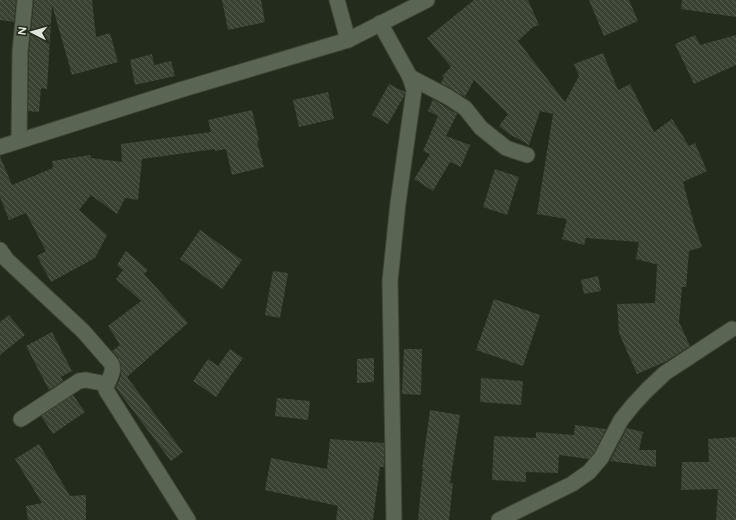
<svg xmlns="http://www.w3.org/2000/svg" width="736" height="520" font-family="Figtree,sans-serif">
<defs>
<pattern id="building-back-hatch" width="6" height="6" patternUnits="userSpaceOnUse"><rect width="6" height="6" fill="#3a4333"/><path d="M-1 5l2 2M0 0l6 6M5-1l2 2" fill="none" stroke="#565e50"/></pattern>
</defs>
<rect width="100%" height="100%" fill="#232b1c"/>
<!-- building -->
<g fill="url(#building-back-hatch)">
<polygon points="0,0 16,0 14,22 0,20"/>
<polygon points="34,0 92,0 96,37 110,33 118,62 72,75 52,5 47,89 41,88 39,112 28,111 29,52"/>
<polygon points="222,0 261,0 265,22 228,30"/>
<polygon points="474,0 528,0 539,25 533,27 518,41 565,102 579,76 574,64 603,53 618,90 630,84 654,132 672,119 689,146 695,143 707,171 683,182 694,224 702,247 689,251 686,287 682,287 679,322 690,346 665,362 637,374 619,333 617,304 655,303 657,265 659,265 636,259 639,242 586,238 584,245 562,239 567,219 537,214 553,114 540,111 529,145 509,134 499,126 508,114 474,80 465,97 441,83 444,77 442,76 451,67 427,38"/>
<polygon points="589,0 629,0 638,21 604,36"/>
<polygon points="682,0 736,0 736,17 681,9"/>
<polygon points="695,35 700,45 736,35 736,65 694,84 675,44"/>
<polygon points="152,54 154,65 171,61 175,76 135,85 130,60"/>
<polygon points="389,84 405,92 404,96 388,124 372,115"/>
<polygon points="328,92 334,119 299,127 293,100"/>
<polygon points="433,99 457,114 446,136 470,145 461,167 450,162 433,191 414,179 430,154 423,151 438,116 428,111"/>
<polygon points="252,110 259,141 257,142 264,167 232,175 226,149 215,151 215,149 142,159 138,200 125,198 117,214 91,195 79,210 107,235 95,258 51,282 37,256 46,251 26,213 9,220 0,197 0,156 12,185 53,168 52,161 90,155 91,158 122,162 121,144 211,132 208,120"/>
<polygon points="495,169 519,177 507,215 483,207"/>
<polygon points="200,230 242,260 222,289 180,259"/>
<polygon points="126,251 148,270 144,274 188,323 127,377 183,452 171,461 116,388 121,375 121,366 118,357 112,351 120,345 108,326 141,301 116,279 123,270 117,265"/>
<polygon points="273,271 288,273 280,318 265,315"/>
<polygon points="598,276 601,291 584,294 581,280"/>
<polygon points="494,299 540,315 523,366 476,350"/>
<polygon points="9,315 25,335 0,355 0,322"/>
<polygon points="52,332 72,371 61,377 63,381 49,390 26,346"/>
<polygon points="230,349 243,358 216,397 193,381 208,359 218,366"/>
<polygon points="404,349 422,349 421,395 402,394"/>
<polygon points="374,358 374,382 357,383 357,359"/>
<polygon points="481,378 523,381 521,405 480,402"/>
<polygon points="73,395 85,412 53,434 41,416"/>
<polygon points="277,398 310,401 308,420 275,416"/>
<polygon points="430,410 460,415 450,483 453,483 449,520 418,520 423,469 422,469"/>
<polygon points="575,425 606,429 594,453 589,459 559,455 558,473 526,472 526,482 492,480 494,436 536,438 536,432 574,435"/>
<polygon points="627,428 643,432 639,450 656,450 656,467 610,461"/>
<polygon points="736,437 736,520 716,520 718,489 681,490 682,462 709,462 708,439"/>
<polygon points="330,439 384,443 384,467 380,467 373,520 336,520 338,506 265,490 271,458 327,469"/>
<polygon points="39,444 70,496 86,495 86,520 28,520 26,506 42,503 15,459"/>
</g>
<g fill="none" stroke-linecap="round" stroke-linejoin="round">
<!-- street casing -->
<g stroke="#3f4639" stroke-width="17">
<g id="street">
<polyline points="337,0 348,40"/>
<polyline points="380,23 410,77 414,90 398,203 390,281 394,520"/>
<polyline points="410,77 448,97 465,108 481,128 506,148 527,155"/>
<polyline points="19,141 20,52 25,0"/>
<polyline points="0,147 180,90 348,40 427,0"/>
<path d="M0,250L7,260L83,331L111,363C116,372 107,380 106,390L188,520"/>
<polyline points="21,419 79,381 86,380 107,384"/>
<polyline points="499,520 572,484 589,472 601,458 621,420 633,405 647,390 665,373 732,329"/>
</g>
</g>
<!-- street -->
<use href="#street" stroke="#5a6553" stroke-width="15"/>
</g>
<!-- north arrow -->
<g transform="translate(32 32) rotate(276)" stroke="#232b1c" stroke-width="3" paint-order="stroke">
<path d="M0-3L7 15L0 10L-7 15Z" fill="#e0e6dc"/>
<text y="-6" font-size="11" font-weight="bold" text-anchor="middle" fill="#e0e6dc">N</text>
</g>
</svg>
